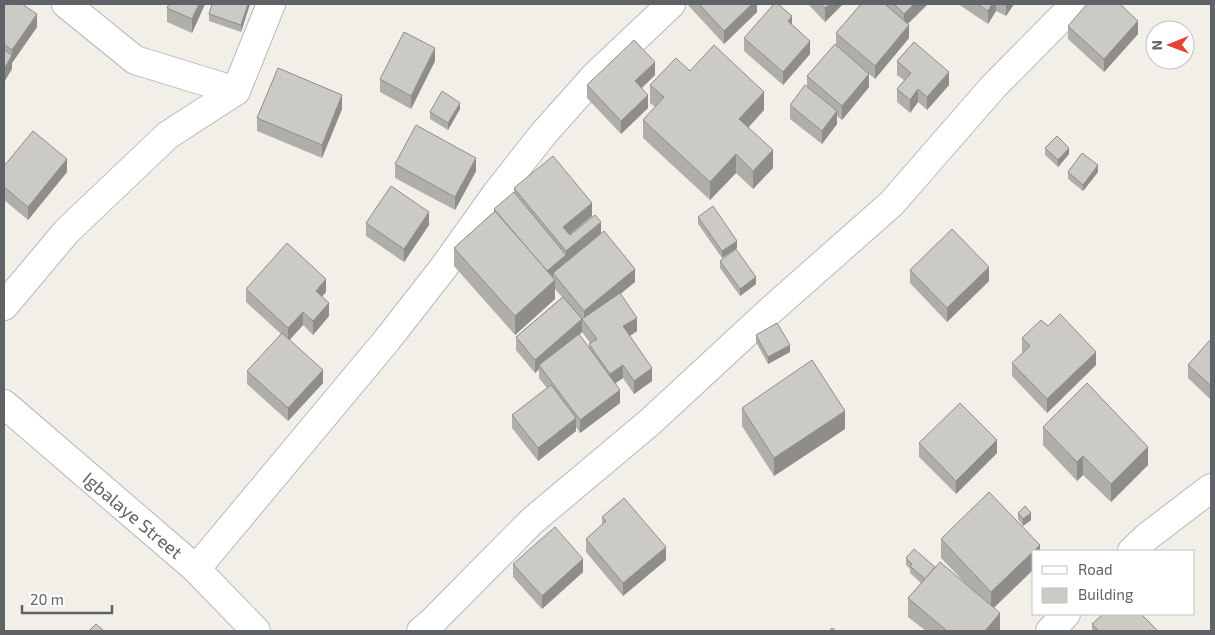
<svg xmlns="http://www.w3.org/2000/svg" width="1215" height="635" font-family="'Exo 2',sans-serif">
<rect width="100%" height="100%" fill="#f1efe8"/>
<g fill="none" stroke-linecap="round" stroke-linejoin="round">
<!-- street casing -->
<g stroke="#b5b8bc" stroke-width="30">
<g id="street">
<polyline points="66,4 135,60 236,91"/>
<polyline points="4,306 67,231 168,135 236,91 271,4"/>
<polyline points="4,404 196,569 256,631"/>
<polyline points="1132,551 1148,536 1211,488"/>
<polyline points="196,569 387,340 444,267 496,194 544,133 594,77 671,4"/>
<polyline points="421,631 432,622 532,521 650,422 771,310 892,203 993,87 1075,4"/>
<polyline points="1050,631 1066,614"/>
</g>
</g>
<!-- street -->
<use href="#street" stroke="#fff" stroke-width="28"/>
</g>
<!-- wall -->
<g fill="#afaea9" fill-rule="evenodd">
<polygon points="4,4 37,27 12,63 12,69 4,82"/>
<polygon points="205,4 192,33 167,22 167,8"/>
<polygon points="250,4 241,32 209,21 209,14"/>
<polygon points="687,4 757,4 757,12 724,44"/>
<polygon points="808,4 843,4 825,22"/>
<polygon points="861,4 928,4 908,24 909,38 875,79 869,74 869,87 842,120 837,116 837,124 822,144 790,119 790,105 807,86 807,76 836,45 836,33"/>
<polygon points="958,4 1014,4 1006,16 996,11 988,24"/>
<polygon points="1068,26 1138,34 1104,72 1068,39"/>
<polygon points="744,38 810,54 783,85 744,51"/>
<polygon points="435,61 411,109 380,92 380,79"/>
<polygon points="897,61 949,85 927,110 918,102 910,113 897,102 897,89 904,80 897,75"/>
<polygon points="690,71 764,110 749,127 773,168 753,189 736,173 710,200 643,138 643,120 655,107 650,103 650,85"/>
<polygon points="655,75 642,88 648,108 621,134 587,98 587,85"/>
<polygon points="342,109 322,158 257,131 257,118"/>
<polygon points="460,109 448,130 430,119 430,112"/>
<polygon points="1045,148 1069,154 1058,167 1045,155"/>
<polygon points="395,164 476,171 455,210 395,178"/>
<polygon points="4,166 67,172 28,220 4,200"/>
<polygon points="1068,172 1098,172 1083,191 1068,179"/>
<path d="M514,188L592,216L570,234V235L601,233L635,282L620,294L637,331L630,336L652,381L634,394L623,378L615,383L620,403L580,433L576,427V431L538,461L512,428V415L547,388L539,378V369L535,373L516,350V337L562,297L555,289V299L515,335L454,266V248L494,212V209L514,192ZM582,332L590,343L589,344V348L579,335Z"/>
<polygon points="698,217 737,248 722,258 698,224"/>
<polygon points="366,223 429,225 404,262 366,236"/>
<polygon points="720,261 756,284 740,296 720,268"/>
<polygon points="910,270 989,281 947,322 910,283"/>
<polygon points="246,289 326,292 322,296 329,316 313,335 303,325 290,340 323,383 288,421 247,384 247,371 281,334 246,302"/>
<polygon points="1048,326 1096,365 1047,413 1012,376 1012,363 1023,352 1022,351 1022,338"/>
<polygon points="756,335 790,352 768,364 756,342"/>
<polygon points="1211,339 1211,400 1188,378 1188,365"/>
<polygon points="742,408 845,429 774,476 742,426"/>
<polygon points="1043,427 1148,465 1111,502 1083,475 1077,481 1043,445"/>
<polygon points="919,443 997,453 956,494 919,457"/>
<polygon points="1018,513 1031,520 1023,526 1018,519"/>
<polygon points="602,517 666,560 623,596 586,552 586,539 602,525"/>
<polygon points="941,539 1040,551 1034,569 994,608 1000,631 926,631 908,617 908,598 921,583 910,573 910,569 906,565 906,558 935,567 966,584 941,558"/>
<polygon points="513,564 583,572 542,609 513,577"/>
<polygon points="1092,624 1158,631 1092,631"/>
</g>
<!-- shaded-wall -->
<g fill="#8f8d8a">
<polygon points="199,4 205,4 192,33 192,19"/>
<polygon points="248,4 250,4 241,32 241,25"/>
<polygon points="752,4 757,4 757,12 724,44 724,31"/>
<polygon points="830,4 843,4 825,22 825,8"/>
<polygon points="914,4 928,4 904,27 904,14"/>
<polygon points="992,4 996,4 996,11 988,24 988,11"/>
<polygon points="1006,4 1014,4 1006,16"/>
<polygon points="37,14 37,27 12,63 12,69 4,82 4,69 12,56 12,50"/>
<polygon points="792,16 792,29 788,21"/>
<polygon points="1138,21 1138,34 1104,72 1104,59"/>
<polygon points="909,25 909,38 875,79 875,66"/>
<polygon points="810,41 810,54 783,85 783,72"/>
<polygon points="435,48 435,61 411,109 411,96"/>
<polygon points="655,62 655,75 635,94 635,81"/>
<polygon points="949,72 949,85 927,110 927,97"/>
<polygon points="869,74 869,87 842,120 842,106"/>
<polygon points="918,89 918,102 910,113 910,100"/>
<polygon points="764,92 764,110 739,137 739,119"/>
<polygon points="342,95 342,109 322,158 322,145"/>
<polygon points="648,95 648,108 621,134 621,121"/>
<polygon points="460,103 460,109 448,130 448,123"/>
<polygon points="837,111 837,124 822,144 822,131"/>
<polygon points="1069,148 1069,154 1058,167 1058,160"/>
<polygon points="773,150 773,168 753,189 753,171"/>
<polygon points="736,154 736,173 710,200 710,182"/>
<polygon points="476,158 476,171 455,210 455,197"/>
<polygon points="67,159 67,172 28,220 28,207"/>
<polygon points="1098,165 1098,172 1083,191 1083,185"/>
<polygon points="592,203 592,216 563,240 563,227"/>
<polygon points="429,212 429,225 404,262 404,249"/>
<polygon points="601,222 601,235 553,273 553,279 546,272 566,255 566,251"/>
<polygon points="737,241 737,248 722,258 722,251"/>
<polygon points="989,267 989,281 947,322 947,308"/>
<polygon points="635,269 635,282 585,323 584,321 584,311"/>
<polygon points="756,277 756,284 740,296 740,289"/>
<polygon points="326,279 326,292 316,304 316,291"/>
<polygon points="555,280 555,299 515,335 515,316"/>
<polygon points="329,303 329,316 313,335 313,321"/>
<polygon points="303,312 303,325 288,341 288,328"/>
<polygon points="637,318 637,331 623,340 623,326"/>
<polygon points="582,319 582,332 541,368 539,365 539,369 535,373 535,360"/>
<polygon points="790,345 790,352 768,364 768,357"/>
<polygon points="1096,352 1096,365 1047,413 1047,399"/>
<polygon points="623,365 623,378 610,387 610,374"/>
<polygon points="652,368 652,381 634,394 634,381"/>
<polygon points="323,370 323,383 288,421 288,408"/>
<polygon points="620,390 620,403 580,433 580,420"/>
<polygon points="845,411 845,429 774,476 774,458"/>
<polygon points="576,418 576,431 538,461 538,448"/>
<polygon points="997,440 997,453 956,494 956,481"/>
<polygon points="1148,447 1148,465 1111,502 1111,484"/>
<polygon points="1083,456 1083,475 1077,481 1077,462"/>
<polygon points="1031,513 1031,520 1023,526 1023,519"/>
<polygon points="1040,545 1040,551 1034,551 1034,569 991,610 991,592"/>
<polygon points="666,547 666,560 623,596 623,583"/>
<polygon points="583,559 583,572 542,609 542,596"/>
<polygon points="1000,613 1000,631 985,631"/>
</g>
<!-- building -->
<g fill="#cccac5" stroke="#8f8d8a">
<polygon points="4,4 22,4 37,14 12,50 4,44"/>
<polygon points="169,4 199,4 192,19 167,8"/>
<polygon points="212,4 248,4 241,25 209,14"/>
<polygon points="699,4 752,4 724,31"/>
<polygon points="774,4 778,4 792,16 788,21 810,41 783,72 744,38"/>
<polygon points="820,4 830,4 825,8"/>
<polygon points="861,4 885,4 909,25 875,66 836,33"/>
<polygon points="894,4 914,4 904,14"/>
<polygon points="977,4 992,4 988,11"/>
<polygon points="1087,4 1120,4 1138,21 1104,59 1068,26"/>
<polygon points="404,32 435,48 411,96 380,79"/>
<polygon points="634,40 655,62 635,81 648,95 621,121 587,85"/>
<polygon points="914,42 949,72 927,97 918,89 910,100 897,89 911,73 897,61"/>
<polygon points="835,44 869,74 842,106 807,76"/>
<polygon points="714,45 764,92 739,119 773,150 753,171 736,154 710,182 643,120 664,97 650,85 676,58 690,71"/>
<polygon points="4,50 12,55 4,69"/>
<polygon points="278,68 342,95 322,145 257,118"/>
<polygon points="805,85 837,111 822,131 790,105"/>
<polygon points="442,91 460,103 448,123 430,112"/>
<polygon points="416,125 476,158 455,197 395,164"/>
<polygon points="33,131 67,159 28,207 4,187 4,166"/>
<polygon points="1057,136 1069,148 1058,160 1045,148"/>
<polygon points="1082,153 1098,165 1083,185 1068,172"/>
<polygon points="553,156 592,203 563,227 570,235 595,215 601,222 566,251 514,188"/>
<polygon points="391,186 429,212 404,249 366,223"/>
<polygon points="514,192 566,255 547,271 494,209"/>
<polygon points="713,206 737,241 722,251 698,217"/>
<polygon points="495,211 555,280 515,316 454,248"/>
<polygon points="952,229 989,267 947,308 910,270"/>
<polygon points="604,231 635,269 584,311 553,273"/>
<polygon points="287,243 326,279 316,291 329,303 313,321 303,312 288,328 246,289"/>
<polygon points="736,249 756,277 740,289 720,261"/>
<polygon points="620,293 637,318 623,326 652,368 634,381 623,365 610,374 589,344 597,339 582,319"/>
<polygon points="563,297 582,319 535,360 516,337"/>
<polygon points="1060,314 1096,352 1047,399 1012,363 1030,346 1022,338 1041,320 1048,326"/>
<polygon points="777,323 790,345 768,357 756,335"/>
<polygon points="282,333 323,370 288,408 247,371"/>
<polygon points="579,334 620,390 580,420 539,365"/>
<polygon points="1211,339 1211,386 1188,365"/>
<polygon points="812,360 845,411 774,458 742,408"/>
<polygon points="1087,383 1148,447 1111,484 1083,456 1077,462 1043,427"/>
<polygon points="551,385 576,418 538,448 512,415"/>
<polygon points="960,403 997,440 956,481 919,443"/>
<polygon points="989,492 1040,545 991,592 941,539"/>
<polygon points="624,498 666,547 623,583 586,539 606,521 602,517"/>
<polygon points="1025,506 1031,513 1023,519 1018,513"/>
<polygon points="555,527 583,559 542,596 513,564"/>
<polygon points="914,549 935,567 925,579 910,566 912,564 906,558"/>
<polygon points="940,562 1000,613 985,631 947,631 908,598"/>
<polygon points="1103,614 1141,614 1158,631 1099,631 1092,624"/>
<polygon points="96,624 104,631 89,631"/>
<polygon points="832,628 836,631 829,631"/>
</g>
<g text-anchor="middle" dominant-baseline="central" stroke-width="4.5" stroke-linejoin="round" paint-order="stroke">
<!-- street labels -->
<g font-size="18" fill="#5f6368" stroke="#fff">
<text transform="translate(133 515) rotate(40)">Igbalaye Street</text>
</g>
</g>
<!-- border -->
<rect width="1215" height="635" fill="none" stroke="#5f6368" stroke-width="10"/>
<!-- legend -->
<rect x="1032" y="550" width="162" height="65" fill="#ffffff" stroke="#bfc1c3"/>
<rect x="1042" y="566" width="25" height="8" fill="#ffffff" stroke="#bfc1c3"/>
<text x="1078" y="575" font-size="15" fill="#5f6368">Road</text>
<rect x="1042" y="588" width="25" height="15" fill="#cccac5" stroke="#bfc1c3"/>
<text x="1078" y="600" font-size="15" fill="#5f6368">Building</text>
<!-- north arrow -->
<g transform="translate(1170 45) rotate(269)"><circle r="24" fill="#ffffff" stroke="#bfc1c3"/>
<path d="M0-4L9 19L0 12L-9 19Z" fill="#ea4335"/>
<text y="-8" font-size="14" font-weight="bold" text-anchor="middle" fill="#5f6368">N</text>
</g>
<!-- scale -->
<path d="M22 605v8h90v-8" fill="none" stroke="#5f6368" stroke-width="2.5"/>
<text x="30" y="605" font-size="15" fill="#5f6368" stroke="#ffffff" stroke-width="4" paint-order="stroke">20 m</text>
</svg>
